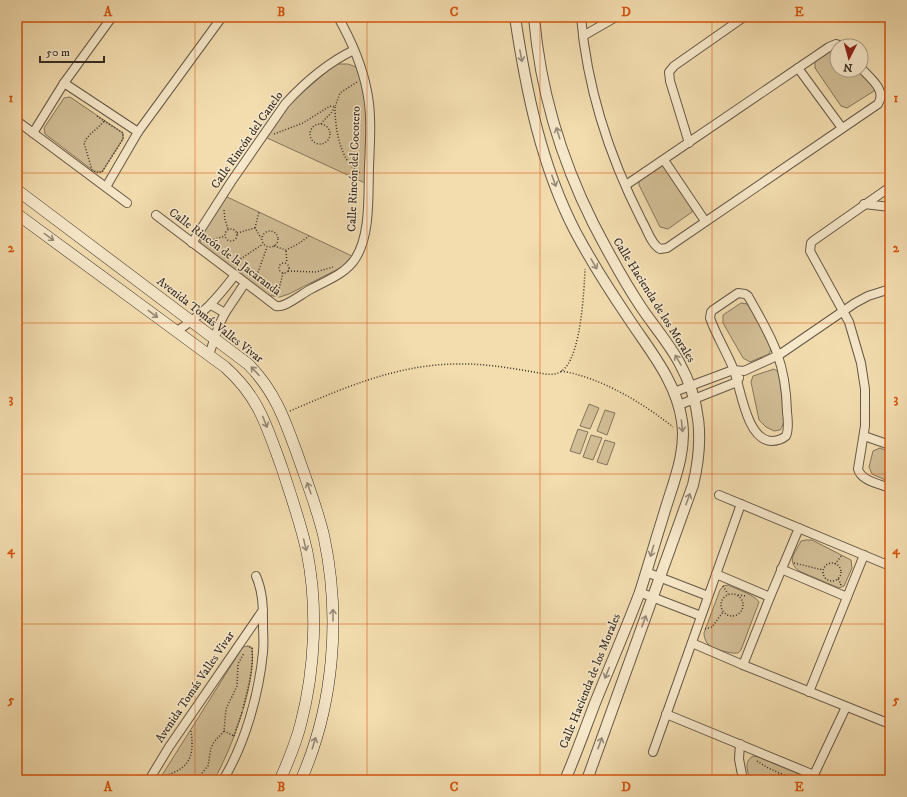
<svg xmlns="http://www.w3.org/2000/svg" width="907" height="797" font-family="'IM FELL DW Pica',serif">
<rect width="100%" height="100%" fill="#f3ddaf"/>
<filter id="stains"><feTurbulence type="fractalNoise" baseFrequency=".005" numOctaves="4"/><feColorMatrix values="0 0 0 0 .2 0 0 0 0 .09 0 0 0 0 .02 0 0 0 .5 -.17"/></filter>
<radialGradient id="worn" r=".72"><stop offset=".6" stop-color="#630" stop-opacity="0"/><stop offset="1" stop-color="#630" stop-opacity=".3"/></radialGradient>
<!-- green -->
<g fill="#d3bf97" stroke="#84765e">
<polygon points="834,49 837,49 837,70 860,70 875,87 874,91 847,108 841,106 815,68 815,61"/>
<polygon points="337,64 348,64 356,67 361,78 369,117 365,183 265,137 281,111 325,73"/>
<polygon points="70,97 123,133 123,139 102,172 95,172 45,134 44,128 64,98"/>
<polygon points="659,164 666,166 693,204 692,212 668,229 660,227 639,185 639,179"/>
<polygon points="225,196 352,256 342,267 289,294 280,297 267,295 200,244 201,235"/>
<polygon points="741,303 747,304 761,324 772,346 769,354 750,362 743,358 723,323 723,315"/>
<path d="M774,369L780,373C783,389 790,416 780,430L774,431L766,427L759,420L751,382L753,376Z"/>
<polygon points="589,404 599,408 590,429 580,426"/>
<polygon points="605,410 615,413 607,435 597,431"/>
<polygon points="578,429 588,432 580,454 570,451"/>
<polygon points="591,435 602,438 593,460 583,457"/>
<polygon points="605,440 615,443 607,465 597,462"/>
<polygon points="880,448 890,452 890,482 872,474 869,467 873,451"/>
<path d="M806,540H812L851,560L852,568L844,586L839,588L834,586L799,571C786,561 795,553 801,541Z"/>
<path d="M728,585C736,589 755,595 759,602L741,650L738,653C731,654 711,649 707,643C705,640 704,636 704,633L720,590L723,586Z"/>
<path d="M249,646L252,648C256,684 232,748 214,780H159L239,653L243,647Z"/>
<path d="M753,756L758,757L799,774L803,776L804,780H750C748,771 743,762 753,756Z"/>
</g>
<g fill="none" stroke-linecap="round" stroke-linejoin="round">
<!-- minor casing -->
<g stroke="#655847" stroke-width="10">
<g id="minor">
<path d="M581,17C587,88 610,158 642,221C647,229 651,244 660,249L667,248L878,104C887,90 870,78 861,68"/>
<polyline points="583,36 616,17"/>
<polyline points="798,68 842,128"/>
<polyline points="64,83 138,132"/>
<polyline points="17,121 127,203"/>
<polyline points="33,133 64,83 112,17"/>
<polyline points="689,143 670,81 669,72 674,66 744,17"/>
<polyline points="664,160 705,221"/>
<polyline points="626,185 829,47 836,44 841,46"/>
<polyline points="106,187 138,132 222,17"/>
<path d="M890,187L813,241L811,243L810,251L849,322L861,363L865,389V426L858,469C861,481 880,484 890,488"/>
<polyline points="864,204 890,207"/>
<path d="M156,215L276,306C286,308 302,293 313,288C328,280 346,273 355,259C371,235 368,194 369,167C370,141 372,115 367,91C362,65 351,40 338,17"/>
<path d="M192,243L231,182L285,104C305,82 327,63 354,50"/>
<path d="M738,293L745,294L748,296C772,338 786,361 787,412C788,420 789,429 786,436C781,440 777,441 771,441C746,439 741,388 733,368C726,351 716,335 710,318L711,312L713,310Z"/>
<polyline points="211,305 225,313"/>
<path d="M177,331C203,314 216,300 235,275"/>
<polyline points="209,355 219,325 225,313 245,283"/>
<polyline points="674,392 733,370 744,371 779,355 855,303 868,296 890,289"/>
<polyline points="679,405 737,382 739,378"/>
<polyline points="864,436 890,445"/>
<polyline points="719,495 890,566"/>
<polyline points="781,569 847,597"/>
<polyline points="646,572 708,596"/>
<polyline points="716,574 770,597"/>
<polyline points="639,592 701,616"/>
<polyline points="692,643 743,665 890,724"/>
<polyline points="743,665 770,597 799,528"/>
<polyline points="809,692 864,555"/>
<polyline points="666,714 814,775"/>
<polyline points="740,744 739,759 743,780"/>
<polyline points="653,752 741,504"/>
<polyline points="812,779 846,707"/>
<polyline points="149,780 169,747 263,610"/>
<path d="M223,780C245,744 259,694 263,652C264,643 263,633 263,624C263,607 263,592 256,576"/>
</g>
</g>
<!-- tertiary casing -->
<g stroke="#655847" stroke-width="12">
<g id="tertiary">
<path d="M515,17C526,90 541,165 575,231C591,261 610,291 629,319C650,351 676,381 682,421C687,454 672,485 663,517C655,542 648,567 640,592C626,629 610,666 595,703C585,729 576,755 565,780"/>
<path d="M534,17C540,88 561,159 593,223C608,252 623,280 641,307C653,325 668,342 679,362C701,402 704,440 693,485L587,780"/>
</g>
</g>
<!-- secondary casing -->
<g stroke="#362c24" stroke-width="12">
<g id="secondary">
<path d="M17,190L248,364C276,392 286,423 299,459C308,485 318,511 324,537C341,617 334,705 301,780"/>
<path d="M17,214L225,367C259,397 267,427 282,468C291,496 301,524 307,552C318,607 315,669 301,723C296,743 288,762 280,780"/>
</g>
</g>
<!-- path -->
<g stroke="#362c24" stroke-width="1.5" stroke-dasharray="1 2" stroke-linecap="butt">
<path d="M335,107C335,128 340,162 360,173"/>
<polyline points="97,116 104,121"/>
<path d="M104,121L123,133V139L102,172L98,173L92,170L84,143C89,133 98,129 104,121Z"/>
<path d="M321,124C325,118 331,115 334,108"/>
<circle cx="320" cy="134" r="10"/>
<polyline points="274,134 303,123 330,106 335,107 340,93 357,82"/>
<polyline points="224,210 225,220 228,229"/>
<polyline points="255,228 259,212"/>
<circle cx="231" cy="235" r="6"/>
<circle cx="270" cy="239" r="8"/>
<polyline points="237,233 255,228 261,238"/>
<polyline points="205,242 225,236"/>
<polyline points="274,246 286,250 298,244 309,236"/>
<polyline points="286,251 287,263"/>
<circle cx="284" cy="268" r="5"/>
<polyline points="233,264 263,244"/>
<polyline points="288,271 316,272 333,267"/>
<polyline points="255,281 267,247"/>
<polyline points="277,297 283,273"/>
<path d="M561,371C600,377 643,403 673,427"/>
<path d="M290,411C343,388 396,365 455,364C485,363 516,369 545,374C553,375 560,374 565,368C581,351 584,292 585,269"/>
<polyline points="794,563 823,570"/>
<circle cx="832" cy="572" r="9"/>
<polyline points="835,564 842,555"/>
<polyline points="838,579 841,584 840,586"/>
<polyline points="723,586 728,594"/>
<circle cx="732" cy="605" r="11"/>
<polyline points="738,595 746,596"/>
<polyline points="705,629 712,627 723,612"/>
<path d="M243,708C248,688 254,668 252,648L247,646"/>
<polyline points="224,731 234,736"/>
<polyline points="234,736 242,712"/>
<polyline points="757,761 768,768 782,774"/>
<path d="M160,777C188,770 195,759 191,731"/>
<polyline points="196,780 208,766 211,748 214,742 224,731 226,709 237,686 238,664 244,653"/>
<path d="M771,780C776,772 785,772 790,780"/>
<polyline points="791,780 801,779"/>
</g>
<!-- minor -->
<use href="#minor" stroke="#f7e9cb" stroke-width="8"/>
<!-- tertiary -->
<use href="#tertiary" stroke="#f7e9cb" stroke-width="10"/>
<!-- secondary -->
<use href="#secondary" stroke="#f7e9cb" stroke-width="11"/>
</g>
<!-- one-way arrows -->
<defs><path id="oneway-shaft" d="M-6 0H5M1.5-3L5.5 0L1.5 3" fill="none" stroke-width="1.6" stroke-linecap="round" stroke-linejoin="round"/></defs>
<g stroke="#968a78">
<use href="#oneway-shaft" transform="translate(521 56) rotate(79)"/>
<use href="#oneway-shaft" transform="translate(558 133) rotate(-107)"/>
<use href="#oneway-shaft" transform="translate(554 181) rotate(70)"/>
<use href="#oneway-shaft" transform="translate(49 237) rotate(36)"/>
<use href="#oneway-shaft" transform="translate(594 264) rotate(60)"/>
<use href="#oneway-shaft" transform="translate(153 314) rotate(37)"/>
<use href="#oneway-shaft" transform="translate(678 360) rotate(-120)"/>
<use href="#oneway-shaft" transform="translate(255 371) rotate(-133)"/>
<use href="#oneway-shaft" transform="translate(265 422) rotate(68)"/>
<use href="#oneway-shaft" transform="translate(682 426) rotate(84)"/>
<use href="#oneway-shaft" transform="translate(309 488) rotate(-109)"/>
<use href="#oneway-shaft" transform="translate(688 499) rotate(-70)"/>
<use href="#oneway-shaft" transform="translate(305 545) rotate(77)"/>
<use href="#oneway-shaft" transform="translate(652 551) rotate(107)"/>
<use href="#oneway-shaft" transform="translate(333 615) rotate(-90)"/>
<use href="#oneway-shaft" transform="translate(644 621) rotate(-70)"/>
<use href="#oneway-shaft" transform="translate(607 673) rotate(112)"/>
<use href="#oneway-shaft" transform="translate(314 743) rotate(-73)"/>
<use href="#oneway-shaft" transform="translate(600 743) rotate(-70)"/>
</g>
<!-- grid -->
<path fill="none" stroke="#d6540e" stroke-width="1" stroke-opacity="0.55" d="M195,17V780M367,17V780M540,17V780M712,17V780M17,173H890M17,323H890M17,474H890M17,624H890"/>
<g text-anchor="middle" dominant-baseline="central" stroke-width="3" stroke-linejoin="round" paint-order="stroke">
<!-- street labels -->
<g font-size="12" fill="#362c24" stroke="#f7e9cb">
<text transform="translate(247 140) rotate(-55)">Calle Rincón del Canelo</text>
<text transform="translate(354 169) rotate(-88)">Calle Rincón del Cocotero</text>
<text transform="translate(225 252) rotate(37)">Calle Rincón de la Jacaranda</text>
<text transform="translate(654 300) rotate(58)">Calle Hacienda de los Morales</text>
<text transform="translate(210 320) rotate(38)">Avenida Tomás Valles Vivar</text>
<text transform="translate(590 681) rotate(-68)">Calle Hacienda de los Morales</text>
<text transform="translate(195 687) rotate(-56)">Avenida Tomás Valles Vivar</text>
</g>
</g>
<!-- margin -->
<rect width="907" height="797" fill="none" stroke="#f3ddaf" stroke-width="44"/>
<!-- north arrow -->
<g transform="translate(849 58) rotate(186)"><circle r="19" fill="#f7e9cb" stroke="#aa9d88"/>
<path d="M0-3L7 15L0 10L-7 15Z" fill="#8f2418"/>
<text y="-6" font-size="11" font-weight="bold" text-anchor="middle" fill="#362c24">N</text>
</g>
<!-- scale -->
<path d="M40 56v6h64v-6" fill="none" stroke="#362c24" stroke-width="2"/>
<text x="46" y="56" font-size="12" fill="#362c24" stroke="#f7e9cb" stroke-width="3" paint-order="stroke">50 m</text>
<rect x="22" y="22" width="863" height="753" fill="none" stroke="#d6540e" stroke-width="1.5"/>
<g font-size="13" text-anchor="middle" font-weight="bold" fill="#d6540e">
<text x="108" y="16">A</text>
<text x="281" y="16">B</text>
<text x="454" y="16">C</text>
<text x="626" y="16">D</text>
<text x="799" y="16">E</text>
<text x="11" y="102">1</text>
<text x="896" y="102">1</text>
<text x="11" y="252">2</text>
<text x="896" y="252">2</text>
<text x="11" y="403">3</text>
<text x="896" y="403">3</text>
<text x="11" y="554">4</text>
<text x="896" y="554">4</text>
<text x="11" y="704">5</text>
<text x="896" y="704">5</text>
<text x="108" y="791">A</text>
<text x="281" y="791">B</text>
<text x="454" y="791">C</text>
<text x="626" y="791">D</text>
<text x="799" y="791">E</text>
</g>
<rect width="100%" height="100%" filter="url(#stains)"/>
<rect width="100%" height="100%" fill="url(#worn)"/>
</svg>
